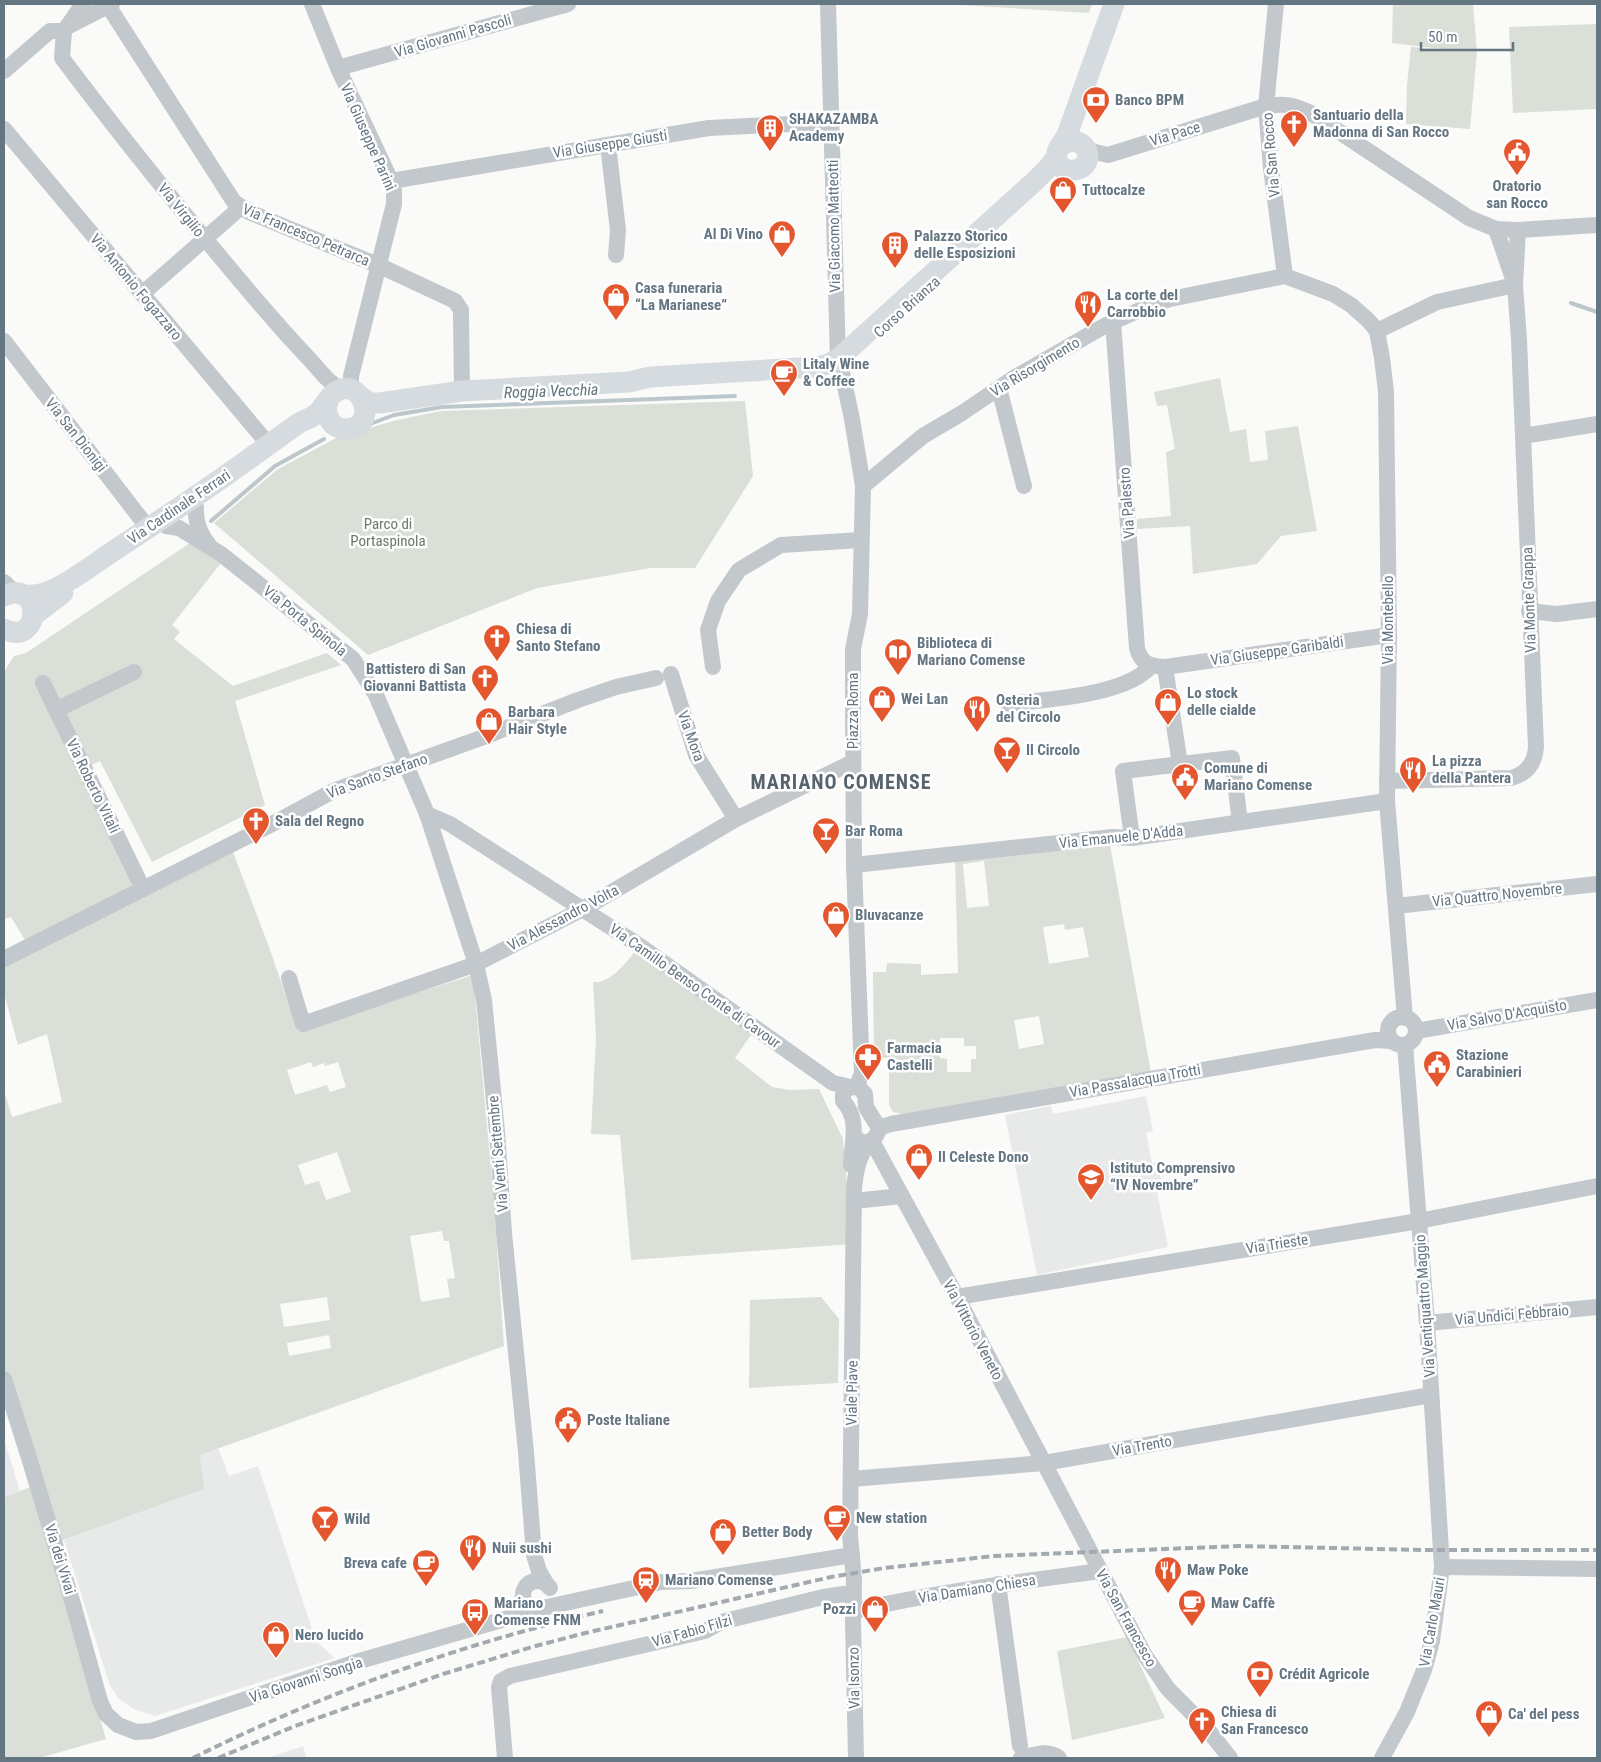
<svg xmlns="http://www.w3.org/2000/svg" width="1601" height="1762" font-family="'Roboto Condensed',sans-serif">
<rect width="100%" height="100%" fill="#fafaf8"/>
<!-- built -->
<g fill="#e8e9e9">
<polygon points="1146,1096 1153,1131 1146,1133 1152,1163 1157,1162 1161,1181 1155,1182 1168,1247 1037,1275 1005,1115 1051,1106 1053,1114"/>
<polygon points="4,1439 20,1491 4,1497"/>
<polygon points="218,1448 229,1476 258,1466 316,1641 335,1658 155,1716 136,1710 120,1700 110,1686 64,1540 203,1489 200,1455"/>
<polygon points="303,1746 307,1758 267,1758"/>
</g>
<!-- green -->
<g fill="#dadfd7" fill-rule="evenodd">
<polygon points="943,4 1092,4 1089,13"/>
<polygon points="1393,4 1473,4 1477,52 1470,129 1406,124 1407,85 1411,47 1449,50 1392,43"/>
<polygon points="1597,24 1597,109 1513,113 1509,27"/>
<polygon points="1220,378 1230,432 1246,429 1250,462 1268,460 1265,431 1298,426 1317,531 1281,536 1257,564 1193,574 1190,526 1137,529 1137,519 1171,516 1166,452 1175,449 1167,405 1157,406 1154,392"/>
<polygon points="745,401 753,476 695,568 650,568 537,588 368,655 214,523 278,469 338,437 397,420 441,411"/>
<polygon points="190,543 225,558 172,625 180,632 174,639 233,686 327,653 341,665 235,701 265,805 152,862 100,761 81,770 137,883 25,940 11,917 4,919 4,672 14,656 26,653"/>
<path d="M1109,839L1151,1073L902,1114L893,1112L889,1105V1058L874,1057L873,972H886L887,963L921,964V975L958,973L955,860ZM984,861L989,906L967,908L963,864ZM1064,924L1065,930L1083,927L1089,957L1049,964L1043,927ZM1039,1016L1044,1044L1019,1049L1014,1020ZM940,1038H964V1046H976V1059H971V1072H947V1059L940,1058Z"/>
<path d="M233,852L269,947L298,1031L473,975L493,1190L504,1346L200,1455L204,1489L55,1543L67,1607L106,1739L39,1758H4V1497L36,1485L4,1382V1091L12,1117L62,1102L47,1034L18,1045L4,993V966ZM311,1062L313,1067L324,1063L325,1066L338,1062L346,1087L330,1092L327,1085L295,1095L287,1070ZM337,1152L351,1192L326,1200L319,1181L305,1185L298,1165ZM442,1231L444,1241H449L455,1278L447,1279L450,1297L421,1302L410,1236ZM327,1297L330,1320L284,1327L280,1304ZM329,1335L331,1348L289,1356L287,1343Z"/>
<path d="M636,950L753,1032L735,1058L772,1087L790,1090L819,1089L843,1139L852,1244L631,1260L620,1135L591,1134L596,1038L593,982C610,984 627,962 636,950Z"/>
<polygon points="821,1297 839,1319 838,1383 749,1388 750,1300"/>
<polygon points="1127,1637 1165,1718 1072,1740 1057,1651"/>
</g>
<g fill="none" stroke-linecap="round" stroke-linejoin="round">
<!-- stream -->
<g stroke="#bbc7cb" stroke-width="4">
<polyline points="1571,303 1597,312"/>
<polyline points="370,424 394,415 442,407 735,396"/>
<polyline points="211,521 275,466 324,439"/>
</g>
<!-- minor -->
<g stroke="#c3c8cc" stroke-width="16">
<path d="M83,4L64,31L62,58C125,142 191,223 259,303C276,323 294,343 312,362C322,373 329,383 342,390"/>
<polyline points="107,4 234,202 249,212 380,266 455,301 461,310 461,315 462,391"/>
<polyline points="312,4 338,68 391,181 394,191 394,204 351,376 351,382 353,391"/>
<polyline points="828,4 838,359"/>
<polyline points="1276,4 1266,106 1271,168 1285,276"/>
<polyline points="69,26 112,4"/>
<polyline points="338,68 568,4"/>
<polyline points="4,71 50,31 64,31"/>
<polyline points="4,129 269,445"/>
<polyline points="608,145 618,230 616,255"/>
<path d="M1085,148L1095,152L1108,155L1266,106C1286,103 1293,105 1311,113L1469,218L1496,229L1518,230L1597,225"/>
<polyline points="391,181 709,128 831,122"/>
<polyline points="1496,229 1512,276"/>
<polyline points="142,294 240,208"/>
<path d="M1113,322L1137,648C1141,664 1150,666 1165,667L1389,635"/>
<polyline points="1377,331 1437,302 1515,285"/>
<polyline points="4,341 148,528"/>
<polyline points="841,368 852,419 863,486 860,614 853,649 853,711 854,865 862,1073 857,1086"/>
<polyline points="999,388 1024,486"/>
<polyline points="1523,436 1597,424"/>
<polyline points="863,486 923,436 962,413 1012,379 1106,325 1142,309 1170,299 1285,276 1333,294 1351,305 1369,321 1377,331 1382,358 1386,392 1389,635 1387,801 1405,1018"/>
<path d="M196,507C195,521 200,534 209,545"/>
<polyline points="166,526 179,528 221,554 353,659 376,695 427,814 476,964 484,1000 497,1131 504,1233 526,1452 534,1555 539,1571 546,1583"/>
<polyline points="4,582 15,593"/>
<polyline points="1529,611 1557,614 1597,609"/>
<polyline points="713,667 708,630 718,601 739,570 781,545 861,540"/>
<polyline points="1165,667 1180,764"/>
<polyline points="671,674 696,755 736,819"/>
<polyline points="43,683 143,889"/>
<path d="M1008,704C1047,699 1125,696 1151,666"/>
<polyline points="56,710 134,672"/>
<path d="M1387,781L1511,778C1527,774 1535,763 1536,747L1519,340L1515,285L1518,230"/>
<polyline points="427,814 450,824 640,946 833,1083 851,1087"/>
<polyline points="1132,838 1123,771 1232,758 1240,822"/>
<polyline points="854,865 1113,837 1132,838 1387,801"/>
<polyline points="1396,906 1597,884"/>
<polyline points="4,959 278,821 333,791 481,738 578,700 616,687 656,678"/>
<polyline points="289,978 303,1024 476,964 583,909 736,819 853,762"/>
<circle cx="1402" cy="1031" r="14"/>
<polyline points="1416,1031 1597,1000"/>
<polyline points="879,1128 891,1124 1375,1040 1392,1041"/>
<polyline points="872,1141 957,1297 1144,1654 1168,1689 1205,1726 1230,1758"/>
<path d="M851,1165C852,1142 860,1119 843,1101V1094L846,1089L857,1086L865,1094L866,1107L879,1128C876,1142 863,1148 854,1135"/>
<polyline points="854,1201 902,1196"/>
<polyline points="957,1297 1419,1221 1597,1186"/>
<polyline points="1427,1323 1597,1307"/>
<polyline points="4,1379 30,1461 73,1604 100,1701 106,1714 118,1725 136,1732 151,1731 356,1662 547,1607 661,1582 691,1581 852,1555"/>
<polyline points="851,1479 1044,1463 1431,1395"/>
<polyline points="1442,1567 1597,1569"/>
<polyline points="998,1584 1020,1746"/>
<path d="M535,1610L529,1607L523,1599C521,1581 540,1575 550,1588"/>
<path d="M854,1611C935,1592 1018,1582 1100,1571"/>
<polyline points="505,1758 499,1687 501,1681 510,1676 705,1631 721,1622 823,1597 844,1594 854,1597"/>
<path d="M856,1758L853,1621L854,1580L850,1535L854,1189C856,1170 858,1156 870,1142"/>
<path d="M1021,1758C1034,1755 1048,1749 1059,1758"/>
<polyline points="1382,1758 1407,1712 1424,1670 1432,1641 1442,1567 1427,1323 1405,1045"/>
</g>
<!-- major -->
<g stroke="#d6dbdf" stroke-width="21">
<path d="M1062,145L1071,141C1078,141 1084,144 1087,151C1094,176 1051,177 1057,152C1059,146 1064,141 1067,135L1114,4"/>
<polyline points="361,397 370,403 380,403 462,391 629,382 650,377 817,367 829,364 838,359 1035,181 1048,168 1057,157"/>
<path d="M22,595C33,596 42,595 52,590C74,580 95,563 115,550C162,519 208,489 253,456C267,446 282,435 296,425C302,421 310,419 316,414C323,409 326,400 333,394C361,371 382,429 345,429C330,428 324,414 328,401"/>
<path d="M4,596C43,578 42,648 4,629"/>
<polyline points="33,616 63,593"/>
</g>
<!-- rail -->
<g stroke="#a2aab0" stroke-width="4" stroke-dasharray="8 4" stroke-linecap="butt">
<path d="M193,1758C323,1693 461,1644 603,1611"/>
<polyline points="218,1758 295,1726 443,1674 532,1647 581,1634 831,1577 884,1568 994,1556 1239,1546 1425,1550 1597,1550"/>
</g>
</g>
<!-- icons -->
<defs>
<g id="bank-pin" transform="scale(1.4375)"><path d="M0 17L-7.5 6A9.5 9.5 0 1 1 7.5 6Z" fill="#e4572e" stroke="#fff"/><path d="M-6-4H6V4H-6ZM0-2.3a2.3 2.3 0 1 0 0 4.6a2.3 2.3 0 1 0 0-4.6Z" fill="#fff"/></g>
<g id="church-pin" transform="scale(1.4375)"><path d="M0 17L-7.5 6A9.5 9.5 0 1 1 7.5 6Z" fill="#e4572e" stroke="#fff"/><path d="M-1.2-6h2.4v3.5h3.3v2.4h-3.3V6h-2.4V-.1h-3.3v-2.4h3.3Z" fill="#fff"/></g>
<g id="building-pin" transform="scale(1.4375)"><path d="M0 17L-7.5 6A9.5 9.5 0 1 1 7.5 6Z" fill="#e4572e" stroke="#fff"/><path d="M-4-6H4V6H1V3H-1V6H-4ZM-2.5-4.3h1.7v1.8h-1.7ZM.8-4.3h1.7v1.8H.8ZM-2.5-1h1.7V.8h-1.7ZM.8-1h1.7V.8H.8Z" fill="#fff"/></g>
<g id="civic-pin" transform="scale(1.4375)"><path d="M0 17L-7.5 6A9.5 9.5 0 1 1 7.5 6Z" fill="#e4572e" stroke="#fff"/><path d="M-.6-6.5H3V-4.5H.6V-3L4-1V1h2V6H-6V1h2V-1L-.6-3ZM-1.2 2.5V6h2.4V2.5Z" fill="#fff"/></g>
<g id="shop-pin" transform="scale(1.4375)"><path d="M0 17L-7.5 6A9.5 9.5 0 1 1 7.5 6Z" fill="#e4572e" stroke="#fff"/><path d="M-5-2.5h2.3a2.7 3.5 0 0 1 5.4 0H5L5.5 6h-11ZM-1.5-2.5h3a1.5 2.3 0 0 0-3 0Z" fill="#fff"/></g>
<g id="restaurant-pin" transform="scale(1.4375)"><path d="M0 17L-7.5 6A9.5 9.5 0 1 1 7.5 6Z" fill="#e4572e" stroke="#fff"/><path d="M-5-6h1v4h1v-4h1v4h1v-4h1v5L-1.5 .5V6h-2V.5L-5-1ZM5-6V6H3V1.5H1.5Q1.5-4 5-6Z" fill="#fff"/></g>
<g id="cafe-pin" transform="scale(1.4375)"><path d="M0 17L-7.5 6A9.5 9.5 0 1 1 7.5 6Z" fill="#e4572e" stroke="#fff"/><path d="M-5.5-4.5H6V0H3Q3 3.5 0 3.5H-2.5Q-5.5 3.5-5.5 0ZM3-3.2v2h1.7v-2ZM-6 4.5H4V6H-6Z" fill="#fff"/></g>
<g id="library-pin" transform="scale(1.4375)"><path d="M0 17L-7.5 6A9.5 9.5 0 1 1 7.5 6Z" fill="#e4572e" stroke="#fff"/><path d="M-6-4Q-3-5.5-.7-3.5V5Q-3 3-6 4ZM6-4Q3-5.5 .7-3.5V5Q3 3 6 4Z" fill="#fff"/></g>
<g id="bar-pin" transform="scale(1.4375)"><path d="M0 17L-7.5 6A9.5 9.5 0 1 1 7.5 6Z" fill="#e4572e" stroke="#fff"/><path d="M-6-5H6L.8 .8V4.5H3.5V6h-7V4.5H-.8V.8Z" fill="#fff"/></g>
<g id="pharmacy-pin" transform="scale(1.4375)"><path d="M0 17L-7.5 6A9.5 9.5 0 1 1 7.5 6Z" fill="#e4572e" stroke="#fff"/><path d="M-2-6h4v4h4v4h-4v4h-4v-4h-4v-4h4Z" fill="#fff"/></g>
<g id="school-pin" transform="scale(1.4375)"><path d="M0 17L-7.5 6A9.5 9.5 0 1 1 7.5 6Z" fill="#e4572e" stroke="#fff"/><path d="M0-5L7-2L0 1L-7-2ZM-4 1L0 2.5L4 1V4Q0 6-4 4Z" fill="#fff"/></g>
<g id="station-pin" transform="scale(1.4375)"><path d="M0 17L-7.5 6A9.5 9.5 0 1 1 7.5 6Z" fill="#e4572e" stroke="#fff"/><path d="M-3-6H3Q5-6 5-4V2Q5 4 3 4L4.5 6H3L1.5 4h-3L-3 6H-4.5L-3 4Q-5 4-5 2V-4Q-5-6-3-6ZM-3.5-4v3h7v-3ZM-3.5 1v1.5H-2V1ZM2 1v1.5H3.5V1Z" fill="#fff"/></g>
<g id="bus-pin" transform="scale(1.4375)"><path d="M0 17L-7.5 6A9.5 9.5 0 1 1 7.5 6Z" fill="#e4572e" stroke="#fff"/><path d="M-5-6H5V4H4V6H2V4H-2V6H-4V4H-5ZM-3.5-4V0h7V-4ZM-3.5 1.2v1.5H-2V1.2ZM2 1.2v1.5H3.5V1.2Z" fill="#fff"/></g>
</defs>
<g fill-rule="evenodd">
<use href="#bank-pin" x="1096" y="100"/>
<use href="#church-pin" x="1294" y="124"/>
<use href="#building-pin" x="770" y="128"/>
<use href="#civic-pin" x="1517" y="152"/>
<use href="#shop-pin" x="1063" y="190"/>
<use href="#shop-pin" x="782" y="234"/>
<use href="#building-pin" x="895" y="245"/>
<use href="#shop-pin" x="616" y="297"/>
<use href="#restaurant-pin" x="1088" y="304"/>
<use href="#cafe-pin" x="784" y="373"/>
<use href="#church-pin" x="497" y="638"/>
<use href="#library-pin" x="898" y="652"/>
<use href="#church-pin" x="485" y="678"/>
<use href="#shop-pin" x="882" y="699"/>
<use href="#shop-pin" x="1168" y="702"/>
<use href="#restaurant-pin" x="977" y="709"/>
<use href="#shop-pin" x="489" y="721"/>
<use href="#bar-pin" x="1007" y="750"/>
<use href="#restaurant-pin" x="1413" y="770"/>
<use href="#civic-pin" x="1185" y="777"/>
<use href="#church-pin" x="256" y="821"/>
<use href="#bar-pin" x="826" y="831"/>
<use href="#shop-pin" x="836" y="915"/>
<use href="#pharmacy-pin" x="868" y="1057"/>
<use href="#civic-pin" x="1437" y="1064"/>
<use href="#shop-pin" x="919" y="1157"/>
<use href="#school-pin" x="1091" y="1177"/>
<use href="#civic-pin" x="568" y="1420"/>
<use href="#cafe-pin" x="837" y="1518"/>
<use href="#bar-pin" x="325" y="1519"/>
<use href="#shop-pin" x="723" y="1532"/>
<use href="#restaurant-pin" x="473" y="1548"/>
<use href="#cafe-pin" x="426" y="1563"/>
<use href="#restaurant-pin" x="1168" y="1570"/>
<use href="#station-pin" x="646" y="1580"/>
<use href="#cafe-pin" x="1192" y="1603"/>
<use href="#shop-pin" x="875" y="1609"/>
<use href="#bus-pin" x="475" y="1612"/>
<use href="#shop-pin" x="276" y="1635"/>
<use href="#bank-pin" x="1260" y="1674"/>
<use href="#shop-pin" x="1489" y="1714"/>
<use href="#church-pin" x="1202" y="1721"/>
</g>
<g text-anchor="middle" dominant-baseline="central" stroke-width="5" stroke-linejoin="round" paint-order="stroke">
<!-- street labels -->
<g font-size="15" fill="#657683" stroke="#fff">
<text transform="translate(453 36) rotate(-16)">Via Giovanni Pascoli</text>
<text transform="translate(1175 134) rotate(-17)">Via Pace</text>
<text transform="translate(368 137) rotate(66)">Via Giuseppe Parini</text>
<text transform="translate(610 144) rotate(-9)">Via Giuseppe Giusti</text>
<text transform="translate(1271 155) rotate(-95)">Via San Rocco</text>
<text transform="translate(181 210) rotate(51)">Via Virgilio</text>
<text transform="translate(834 226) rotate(-91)">Via Giacomo Matteotti</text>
<text transform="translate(306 235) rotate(23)">Via Francesco Petrarca</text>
<text transform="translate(136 287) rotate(50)">Via Antonio Fogazzaro</text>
<text transform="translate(907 307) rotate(-42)">Corso Brianza</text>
<text transform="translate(1035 367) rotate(-31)">Via Risorgimento</text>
<text transform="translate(76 435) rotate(52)">Via San Dionigi</text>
<text transform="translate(1127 503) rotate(-94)">Via Palestro</text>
<text transform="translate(179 507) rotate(-34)">Via Cardinale Ferrari</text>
<text transform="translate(1529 600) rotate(-92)">Via Monte Grappa</text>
<text transform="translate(1388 620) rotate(-90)">Via Montebello</text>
<text transform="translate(305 621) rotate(39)">Via Porta Spinola</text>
<text transform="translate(1277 651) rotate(-8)">Via Giuseppe Garibaldi</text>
<text transform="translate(853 711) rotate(-90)">Piazza Roma</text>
<text transform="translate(691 736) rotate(70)">Via Mora</text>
<text transform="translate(377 776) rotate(-20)">Via Santo Stefano</text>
<text transform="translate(93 786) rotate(64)">Via Roberto Vitali</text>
<text transform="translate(1121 837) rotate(-6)">Via Emanuele D'Adda</text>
<text transform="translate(1497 895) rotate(-6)">Via Quattro Novembre</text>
<text transform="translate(563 918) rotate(-28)">Via Alessandro Volta</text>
<text transform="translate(695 986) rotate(35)">Via Camillo Benso Conte di Cavour</text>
<text transform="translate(1507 1015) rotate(-10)">Via Salvo D'Acquisto</text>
<text transform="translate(1135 1081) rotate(-10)">Via Passalacqua Trotti</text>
<text transform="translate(498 1154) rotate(-95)">Via Venti Settembre</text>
<text transform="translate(1277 1244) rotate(-9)">Via Trieste</text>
<text transform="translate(1425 1306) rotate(-94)">Via Ventiquattro Maggio</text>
<text transform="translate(1512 1315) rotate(-5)">Via Undici Febbraio</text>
<text transform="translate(973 1330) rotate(62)">Via Vittorio Veneto</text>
<text transform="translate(852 1393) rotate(-89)">Viale Piave</text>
<text transform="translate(1142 1446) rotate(-10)">Via Trento</text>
<text transform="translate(60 1559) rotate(73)">Via dei Vivai</text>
<text transform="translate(977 1589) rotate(-9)">Via Damiano Chiesa</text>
<text transform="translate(1126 1618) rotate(61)">Via San Francesco</text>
<text transform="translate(1432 1622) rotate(-80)">Via Carlo Mauri</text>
<text transform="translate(692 1631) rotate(-16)">Via Fabio Filzi</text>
<text transform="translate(854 1678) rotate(-91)">Via Isonzo</text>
<text transform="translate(306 1680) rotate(-18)">Via Giovanni Songia</text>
</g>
<!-- poi labels -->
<g font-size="15" font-weight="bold" fill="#657683" stroke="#fff" text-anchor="start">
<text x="1115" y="100">Banco BPM</text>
<text x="1313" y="115">Santuario della<tspan x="1313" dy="17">Madonna di San Rocco</tspan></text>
<text x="789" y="119">SHAKAZAMBA<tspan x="789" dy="17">Academy</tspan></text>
<text x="1517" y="186" text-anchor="middle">Oratorio<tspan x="1517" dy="17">san Rocco</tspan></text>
<text x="1082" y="190">Tuttocalze</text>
<text x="763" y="234" text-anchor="end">Al Di Vino</text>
<text x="914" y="236">Palazzo Storico<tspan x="914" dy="17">delle Esposizioni</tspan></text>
<text x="635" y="288">Casa funeraria<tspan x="635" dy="17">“La Marianese”</tspan></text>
<text x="1107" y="295">La corte del<tspan x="1107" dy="17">Carrobbio</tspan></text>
<text x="803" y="364">Litaly Wine<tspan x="803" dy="17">&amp; Coffee</tspan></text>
<text x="516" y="629">Chiesa di<tspan x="516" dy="17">Santo Stefano</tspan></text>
<text x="917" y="643">Biblioteca di<tspan x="917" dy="17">Mariano Comense</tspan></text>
<text x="466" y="669" text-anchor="end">Battistero di San<tspan x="466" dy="17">Giovanni Battista</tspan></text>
<text x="1187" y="693">Lo stock<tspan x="1187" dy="17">delle cialde</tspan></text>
<text x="901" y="699">Wei Lan</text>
<text x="996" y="700">Osteria<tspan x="996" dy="17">del Circolo</tspan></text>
<text x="508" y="712">Barbara<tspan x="508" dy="17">Hair Style</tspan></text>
<text x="1026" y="750">Il Circolo</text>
<text x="1432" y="761">La pizza<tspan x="1432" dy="17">della Pantera</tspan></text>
<text x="1204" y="768">Comune di<tspan x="1204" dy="17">Mariano Comense</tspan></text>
<text x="275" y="821">Sala del Regno</text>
<text x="845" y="831">Bar Roma</text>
<text x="855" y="915">Bluvacanze</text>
<text x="887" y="1048">Farmacia<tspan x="887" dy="17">Castelli</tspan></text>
<text x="1456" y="1055">Stazione<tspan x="1456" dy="17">Carabinieri</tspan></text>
<text x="938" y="1157">Il Celeste Dono</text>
<text x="1110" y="1168">Istituto Comprensivo<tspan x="1110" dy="17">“IV Novembre”</tspan></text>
<text x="587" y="1420">Poste Italiane</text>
<text x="856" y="1518">New station</text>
<text x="344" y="1519">Wild</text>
<text x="742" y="1532">Better Body</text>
<text x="492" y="1548">Nuii sushi</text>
<text x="407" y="1563" text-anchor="end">Breva cafe</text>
<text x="1187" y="1570">Maw Poke</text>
<text x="665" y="1580">Mariano Comense</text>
<text x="494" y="1603">Mariano<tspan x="494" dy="17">Comense FNM</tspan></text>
<text x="1211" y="1603">Maw Caffè</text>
<text x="856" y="1609" text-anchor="end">Pozzi</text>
<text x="295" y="1635">Nero lucido</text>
<text x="1279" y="1674">Crédit Agricole</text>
<text x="1221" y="1712">Chiesa di<tspan x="1221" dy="17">San Francesco</tspan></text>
<text x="1508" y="1714">Ca' del pess</text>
</g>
<!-- park labels -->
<g font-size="15" fill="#687a64" stroke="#fff">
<text x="388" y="524">Parco di<tspan x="388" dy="17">Portaspinola</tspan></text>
</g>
<!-- water labels -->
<g font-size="16" font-style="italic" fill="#60757c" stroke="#fff">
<text transform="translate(551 391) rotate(-2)">Roggia Vecchia</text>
</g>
<!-- district labels -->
<g font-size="20" font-weight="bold" letter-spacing="1" fill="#57646e" stroke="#fff">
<text x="841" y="782">MARIANO COMENSE</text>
</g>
</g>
<!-- border -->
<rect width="1601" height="1762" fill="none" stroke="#657683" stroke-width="10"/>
<!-- scale -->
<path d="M1421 42v8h92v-8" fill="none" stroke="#657683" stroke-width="2.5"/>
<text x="1428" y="42" font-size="15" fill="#657683" stroke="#ffffff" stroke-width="4" paint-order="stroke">50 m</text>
</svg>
